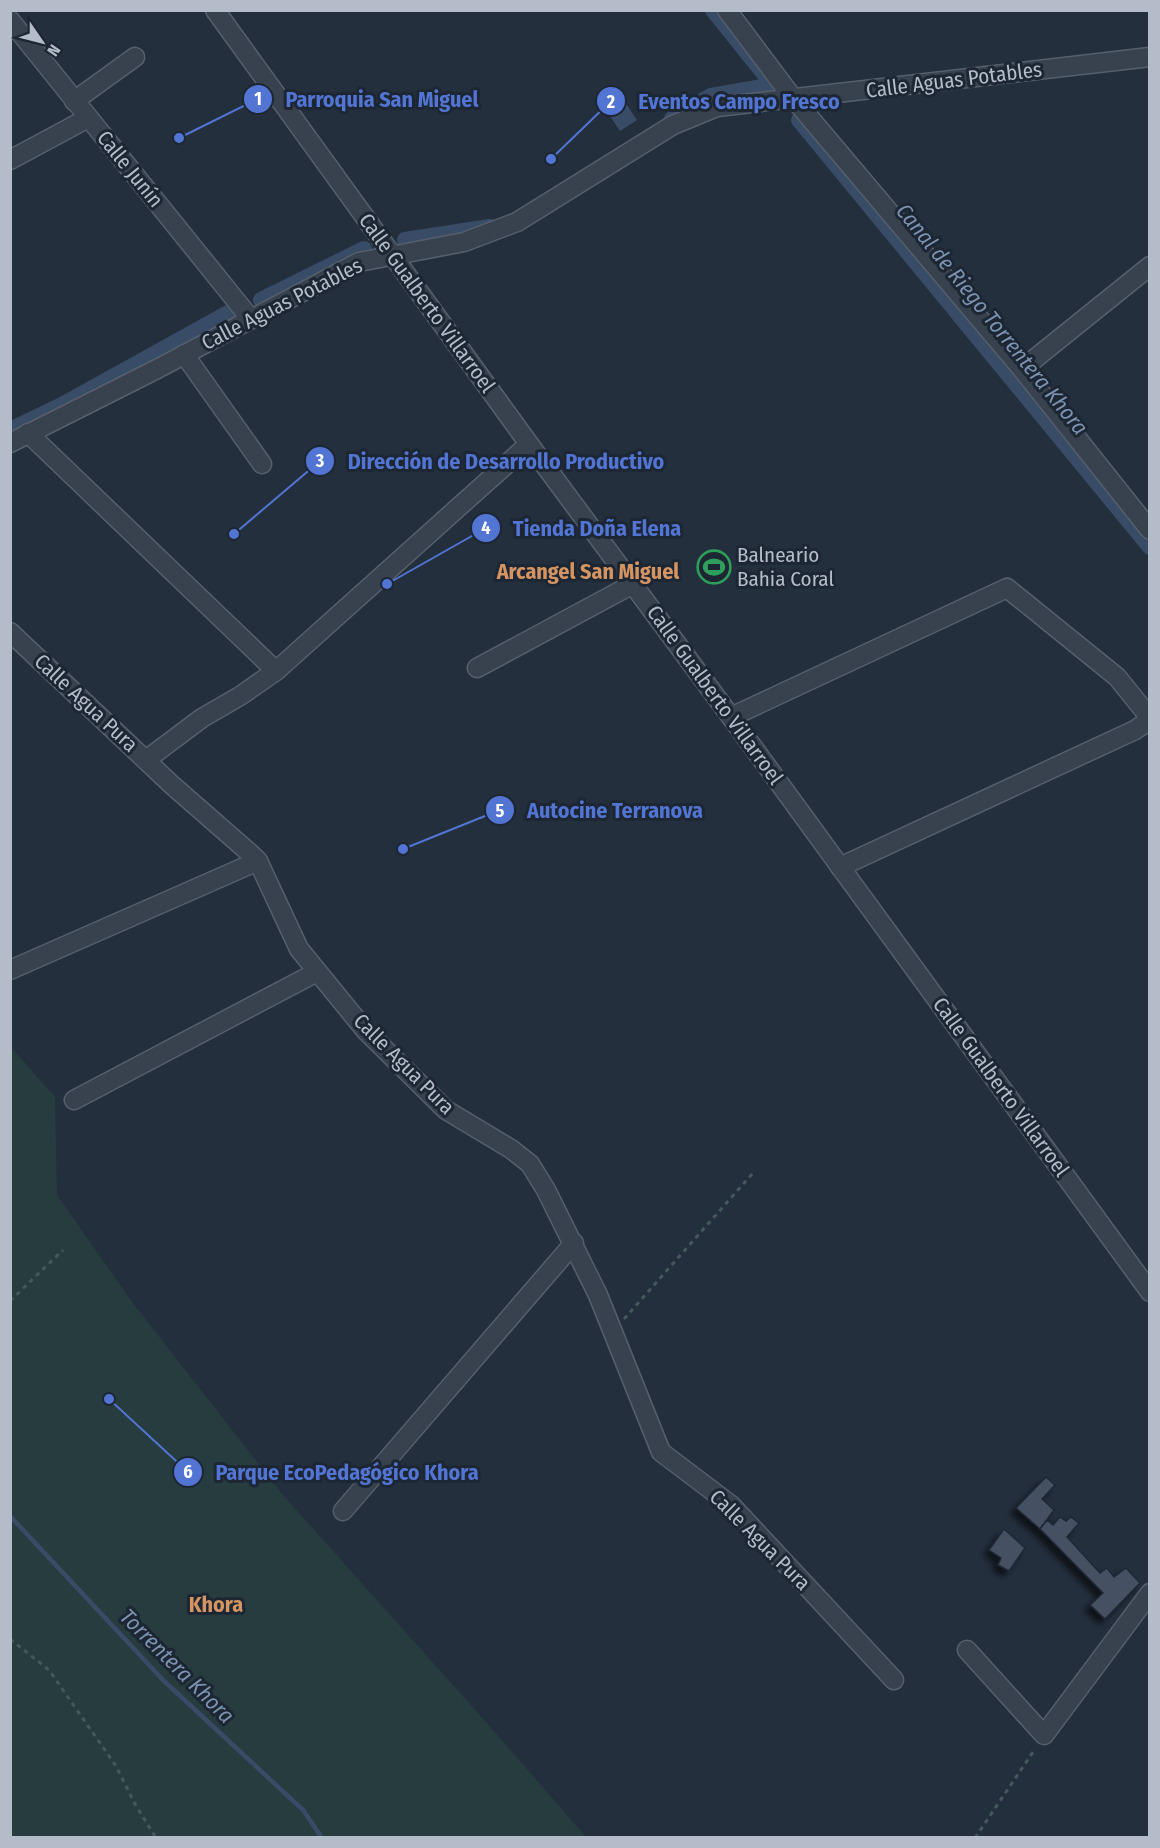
<svg xmlns="http://www.w3.org/2000/svg" width="1160" height="1848" font-family="'Fira Sans Condensed',sans-serif">
<defs>
<filter id="shadow"><feDropShadow dx="-5.5" dy="5.5" stdDeviation="3" flood-color="#0009"/></filter>
</defs>
<rect width="100%" height="100%" fill="#242f3e"/>
<!-- green -->
<polygon fill="#263c3f" points="10,1046 55,1097 57,1195 132,1302 283,1495 494,1731 586,1837 11,1837"/>
<!-- water -->
<polygon fill="#394c67" points="621,96 637,120 620,131 604,107"/>
<g fill="none" stroke-linecap="round" stroke-linejoin="round">
<!-- stream -->
<polyline stroke="#394c67" stroke-width="4.5" points="10,1516 164,1681 303,1810 322,1838"/>
<!-- canal -->
<g stroke="#394c67" stroke-width="16">
<polyline points="672,119 711,96 773,85 713,10"/>
<polyline points="799,120 1150,547"/>
<polyline points="405,240 490,227"/>
<polyline points="261,300 364,249"/>
<polyline points="10,430 62,405 228,313"/>
</g>
</g>
<!-- building -->
<g fill="#455162" stroke="#1f2835" stroke-width="1.5" filter="url(#shadow)">
<polygon points="1046,1477 1055,1485 1042,1499 1054,1510 1040,1529 1016,1508"/>
<polygon points="1060,1517 1066,1521 1071,1517 1079,1523 1067,1537 1100,1573 1107,1568 1114,1577 1126,1568 1140,1583 1105,1619 1090,1605 1103,1593 1040,1529 1047,1520 1053,1525"/>
<polygon points="1004,1529 1025,1548 1009,1571 998,1565 1001,1558 989,1550"/>
</g>
<g fill="none" stroke-linecap="round" stroke-linejoin="round">
<!-- minor casing -->
<g stroke="#565f6c" stroke-width="21">
<g id="minor">
<polyline points="215,10 529,444 731,717 1150,1292"/>
<polyline points="727,10 793,98 1022,369 1150,530"/>
<polyline points="10,20 250,318"/>
<polyline points="74,101 135,57"/>
<polyline points="10,160 88,118"/>
<polyline points="184,354 262,464"/>
<polyline points="1022,369 1150,266"/>
<polyline points="28,433 276,671"/>
<polyline points="10,443 157,369 359,262 464,242 517,222 673,125 717,107 1150,57"/>
<polyline points="10,632 172,785 251,854 258,861 299,949 366,1031 446,1110 511,1149 530,1164 546,1190 598,1295 661,1452 731,1505 894,1680"/>
<polyline points="477,668 633,584"/>
<polyline points="731,717 1007,588 1117,677 1150,718"/>
<polyline points="146,760 202,718 240,696 276,671 529,444"/>
<polyline points="840,867 1135,730 1150,720"/>
<polyline points="10,970 258,861"/>
<polyline points="74,1100 317,972"/>
<polyline points="343,1511 574,1243"/>
<polyline points="967,1650 1044,1735 1150,1593"/>
</g>
</g>
<!-- path -->
<g stroke="#44595c" stroke-width="3" stroke-dasharray="4.5 4.5" stroke-linecap="butt">
<polyline points="10,1301 63,1250"/>
<polyline points="624,1319 753,1173"/>
<polyline points="10,1639 49,1670 116,1766 135,1804 156,1838"/>
<polyline points="975,1838 1035,1749"/>
</g>
<!-- minor -->
<use href="#minor" stroke="#38414e" stroke-width="18"/>
</g>
<!-- icons -->
<defs>
<g id="stadium-ring" transform="scale(1.725)"><circle r="9.5" fill="#1d2633" stroke="#2e9e5b" stroke-width="1.5"/><path d="M0-5a6.5 5 0 1 0 0 10a6.5 5 0 1 0 0-10ZM-3.5-1.8h7v3.6h-7Z" fill="#2e9e5b"/></g>
</defs>
<g fill-rule="evenodd">
<use href="#stadium-ring" x="714" y="567"/>
</g>
<g text-anchor="middle" dominant-baseline="central" stroke-width="6" stroke-linejoin="round" paint-order="stroke">
<!-- street labels -->
<g font-size="21" fill="#b4bcc9" stroke="#1d2633">
<text transform="translate(954 80) rotate(-7)">Calle Aguas Potables</text>
<text transform="translate(130 169) rotate(51)">Calle Junín</text>
<text transform="translate(427 303) rotate(54)">Calle Gualberto Villarroel</text>
<text transform="translate(282 304) rotate(-27)">Calle Aguas Potables</text>
<text transform="translate(715 695) rotate(54)">Calle Gualberto Villarroel</text>
<text transform="translate(86 703) rotate(43)">Calle Agua Pura</text>
<text transform="translate(404 1064) rotate(45)">Calle Agua Pura</text>
<text transform="translate(1001 1087) rotate(54)">Calle Gualberto Villarroel</text>
<text transform="translate(760 1540) rotate(45)">Calle Agua Pura</text>
</g>
<!-- poi labels -->
<g font-size="21" fill="#b4bcc9" stroke="#1d2633" text-anchor="start">
<text x="737" y="555">Balneario<tspan x="737" dy="24">Bahia Coral</tspan></text>
</g>
<!-- water labels -->
<g font-size="22" font-style="italic" fill="#7c92b1" stroke="#1d2633">
<text transform="translate(992 319) rotate(51)">Canal de Riego Torrentera Khora</text>
<text transform="translate(177 1666) rotate(45)">Torrentera Khora</text>
</g>
<!-- neighbourhood labels -->
<g font-size="22" font-weight="bold" fill="#d59563" stroke="#1d2633">
<text x="588" y="571">Arcangel San Miguel</text>
<text x="216" y="1604">Khora</text>
</g>
</g>
<!-- callouts -->
<path fill="none" stroke="#5274d3" stroke-width="2" d="M179 138L258 99M551 159L611 101M234 534L320 461M387 584L486 528M403 849L500 810M109 1399L188 1472"/>
<g fill="#5274d3" stroke="#1d2633" stroke-width="2">
<circle cx="179" cy="138" r="6"/>
<circle cx="551" cy="159" r="6"/>
<circle cx="234" cy="534" r="6"/>
<circle cx="387" cy="584" r="6"/>
<circle cx="403" cy="849" r="6"/>
<circle cx="109" cy="1399" r="6"/>
<circle cx="258" cy="99" r="15"/>
<circle cx="611" cy="101" r="15"/>
<circle cx="320" cy="461" r="15"/>
<circle cx="486" cy="528" r="15"/>
<circle cx="500" cy="810" r="15"/>
<circle cx="188" cy="1472" r="15"/>
</g>
<g font-size="18" text-anchor="middle" font-weight="bold" fill="#fff">
<text x="258" y="105">1</text>
<text x="611" y="108">2</text>
<text x="320" y="467">3</text>
<text x="486" y="534">4</text>
<text x="500" y="817">5</text>
<text x="188" y="1478">6</text>
</g>
<g font-size="22" text-anchor="middle" font-weight="bold" fill="#5274d3" stroke="#1d2633" stroke-width="6" stroke-linejoin="round" paint-order="stroke">
<text x="382" y="107">Parroquia San Miguel</text>
<text x="739" y="109">Eventos Campo Fresco</text>
<text x="506" y="469">Dirección de Desarrollo Productivo</text>
<text x="597" y="536">Tienda Doña Elena</text>
<text x="615" y="818">Autocine Terranova</text>
<text x="347" y="1480">Parque EcoPedagógico Khora</text>
</g>
<!-- border -->
<rect width="1160" height="1848" fill="none" stroke="#b4bcc9" stroke-width="24"/>
<!-- north arrow -->
<g transform="translate(42 42) rotate(125)" stroke="#1d2633" stroke-width="4.5" paint-order="stroke">
<path d="M0-4.5L10 22L0 15L-10 22Z" fill="#b4bcc9"/>
<text y="-9" font-size="16" font-weight="bold" text-anchor="middle" fill="#b4bcc9">N</text>
</g>
</svg>
